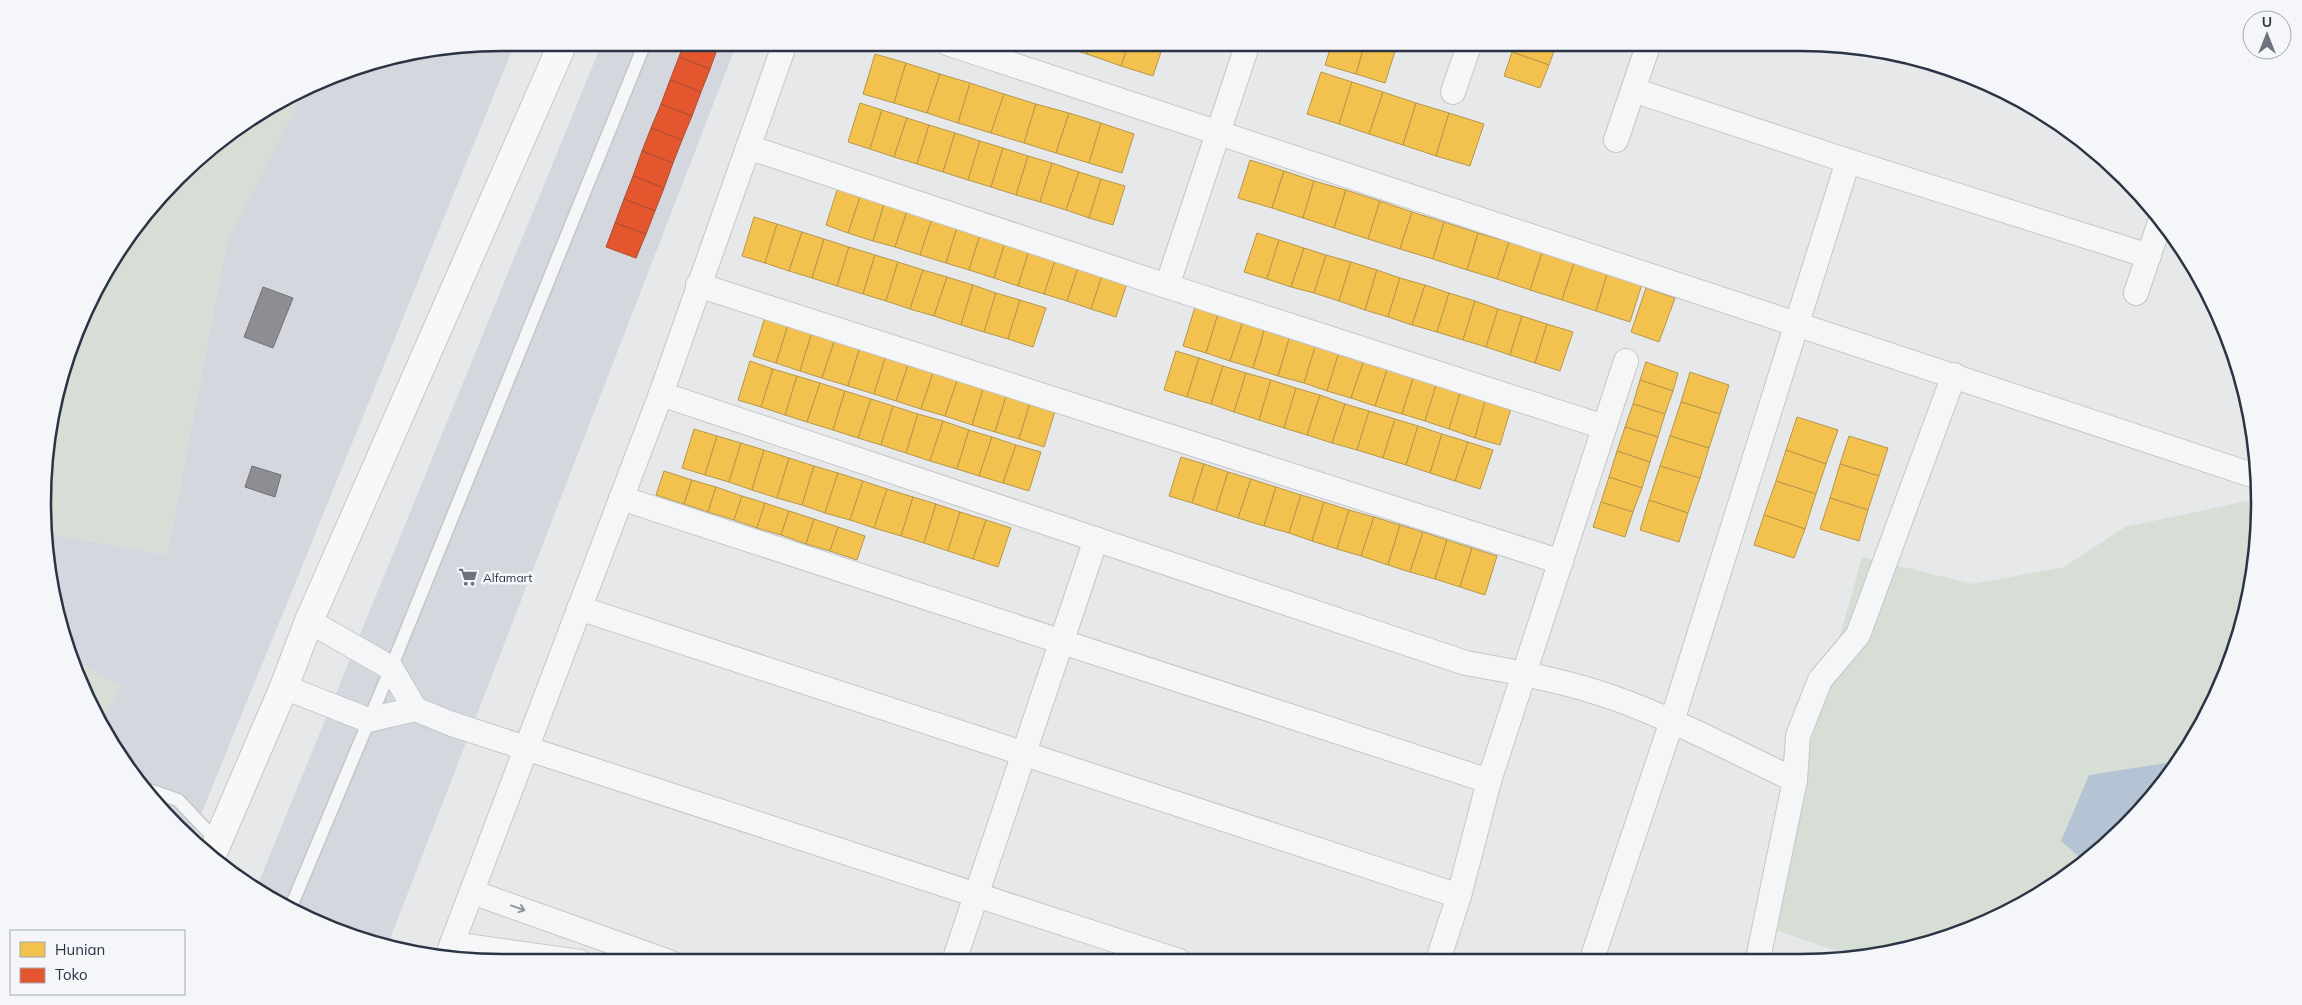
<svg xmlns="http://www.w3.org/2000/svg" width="2302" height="1005" font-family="Mulish,sans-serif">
<rect width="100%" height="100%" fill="#e6e8ea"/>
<!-- built -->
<g fill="#d4d7dd">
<polygon points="502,43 515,43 191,839 104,733 100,722 121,687 78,662 51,592 46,540 48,533 167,555 227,242 304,90 354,67"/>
<polygon points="602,43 737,43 388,944 354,938 273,901 256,889"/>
</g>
<!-- green -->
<g fill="#d6ded6">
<polygon points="304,90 227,242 167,555 49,533 46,540 43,502 51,413 104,273 199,156 273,104"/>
<polygon points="2247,501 2257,504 2256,563 2235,651 2182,758 2080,867 1976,927 1860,959 1760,925 1862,557 1973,584 2064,567 2125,527"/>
<polygon points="78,662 121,687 100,722"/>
</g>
<!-- water -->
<polygon fill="#b4c4d5" points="2179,761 2085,862 2061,841 2089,775"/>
<!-- homes -->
<g fill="#f2c14e" stroke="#b6974b">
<polygon points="1091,43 1129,43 1121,66 1087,54"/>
<polygon points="1129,43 1164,43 1153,76 1121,66"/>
<polygon points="1332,43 1365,43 1356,74 1325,65"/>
<polygon points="1365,43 1388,43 1397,45 1385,83 1356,74"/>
<polygon points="1515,43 1557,43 1549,65 1512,52"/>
<polygon points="1054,44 1054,43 1091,43 1087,54"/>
<polygon points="1512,52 1549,65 1540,88 1504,76"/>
<polygon points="875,54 906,63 894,103 863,94"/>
<polygon points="906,63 940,74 927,113 894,103"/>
<polygon points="1321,72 1352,82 1339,124 1307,114"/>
<polygon points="940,74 970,83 958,123 927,113"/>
<polygon points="1352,82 1383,92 1369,134 1339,124"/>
<polygon points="970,83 1004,94 991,133 958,123"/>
<polygon points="1383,92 1416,103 1403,145 1369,134"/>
<polygon points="1004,94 1036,104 1024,143 991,133"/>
<polygon points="860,103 882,110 870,149 848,142"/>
<polygon points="1416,103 1449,113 1436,156 1403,145"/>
<polygon points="1036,104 1069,113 1056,153 1024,143"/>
<polygon points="882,110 907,118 894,157 870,149"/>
<polygon points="1069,113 1101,123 1089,163 1056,153"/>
<polygon points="1449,113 1484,124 1470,166 1436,156"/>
<polygon points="907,118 929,125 917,164 894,157"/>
<polygon points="1101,123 1134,134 1122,173 1089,163"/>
<polygon points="929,125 955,133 943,172 917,164"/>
<polygon points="955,133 980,141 968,180 943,172"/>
<polygon points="980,141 1003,148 991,187 968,180"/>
<polygon points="1003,148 1028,156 1016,195 991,187"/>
<polygon points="1028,156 1052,163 1040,202 1016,195"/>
<polygon points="1250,160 1284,171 1272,208 1238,198"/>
<polygon points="1052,163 1079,172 1066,210 1040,202"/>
<polygon points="1284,171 1314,181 1303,218 1272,208"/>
<polygon points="1079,172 1101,179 1089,218 1066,210"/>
<polygon points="1101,179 1125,186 1113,225 1089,218"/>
<polygon points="1314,181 1346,190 1334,228 1303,218"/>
<polygon points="838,187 861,194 848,233 826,225"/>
<polygon points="1346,190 1380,201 1368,239 1334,228"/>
<polygon points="861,194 885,201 873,241 848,233"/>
<polygon points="885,201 908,208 895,247 873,241"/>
<polygon points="1380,201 1412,212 1400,249 1368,239"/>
<polygon points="908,208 933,216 920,255 895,247"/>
<polygon points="1412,212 1444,222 1433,259 1400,249"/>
<polygon points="933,216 958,224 946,263 920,255"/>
<polygon points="754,217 777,224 765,263 742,256"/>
<polygon points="1444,222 1478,233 1467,270 1433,259"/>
<polygon points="777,224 802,232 789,271 765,263"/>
<polygon points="958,224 981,232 969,270 946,263"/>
<polygon points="802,232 824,239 812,278 789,271"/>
<polygon points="981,232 1006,239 994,278 969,270"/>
<polygon points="1257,233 1279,240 1267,279 1244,272"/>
<polygon points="1478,233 1509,242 1497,279 1467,270"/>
<polygon points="824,239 849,247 837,286 812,278"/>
<polygon points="1006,239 1030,247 1018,286 994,278"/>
<polygon points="1279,240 1304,248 1291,287 1267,279"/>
<polygon points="1509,242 1542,253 1530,290 1497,279"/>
<polygon points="849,247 875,255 863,294 837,286"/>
<polygon points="1030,247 1057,255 1044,294 1018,286"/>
<polygon points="1304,248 1326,255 1314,293 1291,287"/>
<polygon points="1542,253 1574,263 1562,300 1530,290"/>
<polygon points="875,255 898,262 886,301 863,294"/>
<polygon points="1057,255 1080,262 1067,301 1044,294"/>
<polygon points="1326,255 1351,262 1339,301 1314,293"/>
<polygon points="898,262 923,270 910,309 886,301"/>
<polygon points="1080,262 1104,270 1091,309 1067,301"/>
<polygon points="1351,262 1377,270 1365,310 1339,301"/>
<polygon points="1574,263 1607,274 1596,311 1562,300"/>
<polygon points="923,270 947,277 934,316 910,309"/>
<polygon points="1104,270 1129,277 1116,317 1091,309"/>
<polygon points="1377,270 1400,278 1388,317 1365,310"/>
<polygon points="1607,274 1642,284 1630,322 1596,311"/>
<polygon points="947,277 973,285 961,325 934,316"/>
<polygon points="1400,278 1425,285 1412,325 1388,317"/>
<polygon points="973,285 996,293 984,332 961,325"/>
<polygon points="1425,285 1449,293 1437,332 1412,325"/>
<polygon points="1646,288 1675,298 1659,342 1631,332"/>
<polygon points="996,293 1020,300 1008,339 984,332"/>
<polygon points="1449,293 1475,301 1463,340 1437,332"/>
<polygon points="1020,300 1046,308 1033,347 1008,339"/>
<polygon points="1475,301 1498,309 1486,347 1463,340"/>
<polygon points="1195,307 1218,314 1206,353 1183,346"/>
<polygon points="1498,309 1522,316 1510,355 1486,347"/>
<polygon points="1218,314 1243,321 1230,361 1206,353"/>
<polygon points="1522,316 1547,324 1535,363 1510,355"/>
<polygon points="765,317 788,325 776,363 753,356"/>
<polygon points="1243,321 1265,328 1253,368 1230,361"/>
<polygon points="1547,324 1573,332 1560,371 1535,363"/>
<polygon points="788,325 812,332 800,371 776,363"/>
<polygon points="1265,328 1290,336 1278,376 1253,368"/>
<polygon points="812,332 835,339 822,378 800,371"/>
<polygon points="1290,336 1316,344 1304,383 1278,376"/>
<polygon points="835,339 860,347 848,386 822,378"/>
<polygon points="1316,344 1339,352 1327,391 1304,383"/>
<polygon points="860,347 886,355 874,394 848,386"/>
<polygon points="1176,351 1199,358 1187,397 1164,390"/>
<polygon points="1339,352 1364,360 1351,398 1327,391"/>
<polygon points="886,355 909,362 896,401 874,394"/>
<polygon points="1199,358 1223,366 1211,404 1187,397"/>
<polygon points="1364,360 1388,367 1375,406 1351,398"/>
<polygon points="750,361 773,369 761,407 738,400"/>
<polygon points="909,362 934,370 921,409 896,401"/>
<polygon points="1646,362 1678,373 1673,391 1640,380"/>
<polygon points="1223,366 1246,373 1234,412 1211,404"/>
<polygon points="1388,367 1414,375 1402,414 1375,406"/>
<polygon points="773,369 797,376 785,415 761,407"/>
<polygon points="934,370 958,378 945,416 921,409"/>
<polygon points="1690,372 1729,385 1720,414 1681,402"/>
<polygon points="1246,373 1271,380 1259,420 1234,412"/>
<polygon points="1414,375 1437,382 1425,421 1402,414"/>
<polygon points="797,376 820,383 807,422 785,415"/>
<polygon points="958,378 984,386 972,425 945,416"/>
<polygon points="1271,380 1296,388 1284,428 1259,420"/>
<polygon points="1640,380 1673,391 1665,414 1633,404"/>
<polygon points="1437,382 1461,390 1449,429 1425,421"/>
<polygon points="820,383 845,391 833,430 807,422"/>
<polygon points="984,386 1007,393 995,432 972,425"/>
<polygon points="1296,388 1320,395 1307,435 1284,428"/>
<polygon points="1461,390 1486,397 1475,438 1449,429"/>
<polygon points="845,391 871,399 858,438 833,430"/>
<polygon points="1007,393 1031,400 1019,439 995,432"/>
<polygon points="1320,395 1345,404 1332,443 1307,435"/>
<polygon points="1486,397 1512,405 1500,445 1475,438"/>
<polygon points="871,399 893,406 881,445 858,438"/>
<polygon points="1031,400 1056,408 1044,447 1019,439"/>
<polygon points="1681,402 1720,414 1709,448 1670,436"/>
<polygon points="1345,404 1369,411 1357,450 1332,443"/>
<polygon points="1633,404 1665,414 1658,437 1625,427"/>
<polygon points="893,406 918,414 906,453 881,445"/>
<polygon points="1369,411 1395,419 1383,458 1357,450"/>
<polygon points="918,414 943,421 930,461 906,453"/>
<polygon points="1797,417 1838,430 1826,464 1786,450"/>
<polygon points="1395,419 1418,426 1406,465 1383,458"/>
<polygon points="943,421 969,430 957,469 930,461"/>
<polygon points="1418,426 1442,434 1430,473 1406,465"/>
<polygon points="1625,427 1658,437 1650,462 1617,451"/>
<polygon points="694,429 717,436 705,475 682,468"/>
<polygon points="969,430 992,437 979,476 957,469"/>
<polygon points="1442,434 1468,442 1455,481 1430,473"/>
<polygon points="717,436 741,443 729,482 705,475"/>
<polygon points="1670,436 1709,448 1700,478 1660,466"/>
<polygon points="1849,436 1888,448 1879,476 1840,464"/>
<polygon points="992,437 1016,445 1003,483 979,476"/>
<polygon points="1468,442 1493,450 1480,489 1455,481"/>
<polygon points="741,443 764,450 752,490 729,482"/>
<polygon points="1016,445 1041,452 1029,491 1003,483"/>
<polygon points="764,450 789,458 777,498 752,490"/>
<polygon points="1786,450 1826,464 1816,494 1776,481"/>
<polygon points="1617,451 1650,462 1642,488 1609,477"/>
<polygon points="1181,457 1204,464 1192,503 1169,496"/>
<polygon points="789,458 814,466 802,505 777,498"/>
<polygon points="1204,464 1228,472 1216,511 1192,503"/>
<polygon points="1840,464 1879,476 1868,510 1830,498"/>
<polygon points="814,466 838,473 825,513 802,505"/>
<polygon points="1660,466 1700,478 1688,513 1649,500"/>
<polygon points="664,471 692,480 684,504 656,495"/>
<polygon points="1228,472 1251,479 1238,518 1216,511"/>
<polygon points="838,473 863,481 850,520 825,513"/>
<polygon points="1609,477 1642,488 1633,512 1601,502"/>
<polygon points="1251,479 1276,487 1264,526 1238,518"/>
<polygon points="692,480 716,487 708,512 684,504"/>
<polygon points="863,481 887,489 874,528 850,520"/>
<polygon points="1776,481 1816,494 1805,529 1764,515"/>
<polygon points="716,487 742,496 734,520 708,512"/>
<polygon points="1276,487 1301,495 1289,533 1264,526"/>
<polygon points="887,489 913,497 901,536 874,528"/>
<polygon points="1301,495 1324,502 1312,541 1289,533"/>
<polygon points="742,496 765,503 757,528 734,520"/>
<polygon points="913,497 936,504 924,543 901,536"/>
<polygon points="1830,498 1868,510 1859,541 1820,529"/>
<polygon points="1649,500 1688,513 1679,542 1640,530"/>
<polygon points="1324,502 1349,510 1337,549 1312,541"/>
<polygon points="1601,502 1633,512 1625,537 1593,527"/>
<polygon points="765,503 789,511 781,535 757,528"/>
<polygon points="936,504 960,512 948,551 924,543"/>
<polygon points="1349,510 1374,517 1361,556 1337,549"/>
<polygon points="789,511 814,519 806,544 781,535"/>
<polygon points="960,512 986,520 973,559 948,551"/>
<polygon points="1764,515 1805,529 1794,558 1754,545"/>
<polygon points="1374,517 1400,525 1388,565 1361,556"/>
<polygon points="814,519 838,527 830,551 806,544"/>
<polygon points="986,520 1011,528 998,567 973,559"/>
<polygon points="1400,525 1423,532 1410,572 1388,565"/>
<polygon points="838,527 865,536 857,560 830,551"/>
<polygon points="1423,532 1447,540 1435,579 1410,572"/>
<polygon points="1447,540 1472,548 1460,587 1435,579"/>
<polygon points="1472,548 1497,556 1485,595 1460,587"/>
</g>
<!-- shops -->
<g fill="#e4572e" stroke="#ac4c35">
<polygon points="684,43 719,44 710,69 679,57"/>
<polygon points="679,57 710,69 701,92 670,80"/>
<polygon points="670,80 701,92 692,116 661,104"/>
<polygon points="661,104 692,116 682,140 651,128"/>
<polygon points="651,128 682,140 673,163 642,151"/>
<polygon points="642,151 673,163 664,188 633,176"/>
<polygon points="633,176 664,188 655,211 624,199"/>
<polygon points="624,199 655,211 646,234 615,223"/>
<polygon points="615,223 646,234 636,258 606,247"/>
</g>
<!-- industry -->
<g fill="#8d8d92" stroke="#70727b">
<polygon points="263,287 293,298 273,348 244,337"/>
<polygon points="252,466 281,475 275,497 245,487"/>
</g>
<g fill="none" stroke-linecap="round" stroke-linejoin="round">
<!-- lane casing -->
<g stroke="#c4c6c8" stroke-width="15">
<g id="lane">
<polyline points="152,791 178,800 217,841"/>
<polyline points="290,909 391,668 645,43"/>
</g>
</g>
<!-- street casing -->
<g stroke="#c4c6c8" stroke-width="26">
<g id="street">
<polyline points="947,43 2258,477"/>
<polyline points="1633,90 1848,161 2149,256"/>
<polyline points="1453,92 1470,43"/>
<polyline points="1616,140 1649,43"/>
<polyline points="748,147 1167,286 1604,427"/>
<polyline points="698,285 1561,562"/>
<polyline points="1167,286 1248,43"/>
<polyline points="2136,293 2161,219"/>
<path d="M661,394L1466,663C1515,672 1567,681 1614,698C1676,720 1735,752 1795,780L1758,959"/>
<polyline points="621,498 1489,781"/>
<polyline points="579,608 1459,896"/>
<polyline points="309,621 391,668 415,709"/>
<polyline points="284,687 368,720 415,709 452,724 1179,961"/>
<polyline points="1795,780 1798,736 1820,680 1858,635 1954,375"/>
<polyline points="472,892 669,962"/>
<polyline points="452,944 580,962"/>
<polyline points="448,954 661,394 785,43"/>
<polyline points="1592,959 1672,721 1848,161"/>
<polyline points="1438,960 1459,896 1489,781 1626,361"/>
<polyline points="954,961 1096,539"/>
</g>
</g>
<!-- secondary casing -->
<g stroke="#c4c6c8" stroke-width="30">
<polyline id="secondary" points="211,857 284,687 309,621 563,43"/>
</g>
<!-- lane -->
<use href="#lane" stroke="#f5f6f7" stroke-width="12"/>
<!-- street -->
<use href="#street" stroke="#f5f6f7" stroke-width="24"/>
<!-- secondary -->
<use href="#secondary" stroke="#f8f8f8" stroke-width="28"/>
</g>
<!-- one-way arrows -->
<defs><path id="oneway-shaft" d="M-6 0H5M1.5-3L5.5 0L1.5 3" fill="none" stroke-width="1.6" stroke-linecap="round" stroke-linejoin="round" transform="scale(1.25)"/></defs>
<use stroke="#90959e" href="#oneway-shaft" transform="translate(518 908) rotate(20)"/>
<!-- icons -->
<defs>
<g id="supermarket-bare" transform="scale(1.5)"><path d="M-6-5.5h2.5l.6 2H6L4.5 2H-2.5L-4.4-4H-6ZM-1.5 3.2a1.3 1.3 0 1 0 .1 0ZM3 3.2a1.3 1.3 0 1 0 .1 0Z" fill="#6c737f" stroke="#f4f6f9" stroke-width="2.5" paint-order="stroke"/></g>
</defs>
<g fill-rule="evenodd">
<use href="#supermarket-bare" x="468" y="577"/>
</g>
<g text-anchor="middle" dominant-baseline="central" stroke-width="5" stroke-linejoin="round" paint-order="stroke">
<!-- poi labels -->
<g font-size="12" fill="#2b3445" stroke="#f4f6f9" text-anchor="start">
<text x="483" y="577">Alfamart</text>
</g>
</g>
<!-- crop -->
<path d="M0 0H2302V1005H0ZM502 51H1800A451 451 0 0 1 2251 502V503A451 451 0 0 1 1800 954H502A451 451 0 0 1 51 503V502A451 451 0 0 1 502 51Z" fill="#f4f6f9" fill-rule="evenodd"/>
<path fill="none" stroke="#2b3445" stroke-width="2.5" d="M502 51H1800A451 451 0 0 1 2251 502V503A451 451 0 0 1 1800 954H502A451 451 0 0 1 51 503V502A451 451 0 0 1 502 51Z"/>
<!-- legend -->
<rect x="10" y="930" width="175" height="65" fill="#f4f6f9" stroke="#a4a8b1"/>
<rect x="20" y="942" width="25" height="15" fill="#f2c14e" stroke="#a4a8b1"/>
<text x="55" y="955" font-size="15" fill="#2b3445">Hunian</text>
<rect x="20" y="968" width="25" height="15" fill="#e4572e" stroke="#a4a8b1"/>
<text x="55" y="980" font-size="15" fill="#2b3445">Toko</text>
<!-- north arrow -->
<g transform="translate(2267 35)"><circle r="24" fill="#f4f6f9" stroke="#a4a8b1"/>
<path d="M0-4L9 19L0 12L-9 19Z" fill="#6c737f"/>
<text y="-8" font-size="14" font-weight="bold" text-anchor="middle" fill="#2b3445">U</text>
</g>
</svg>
